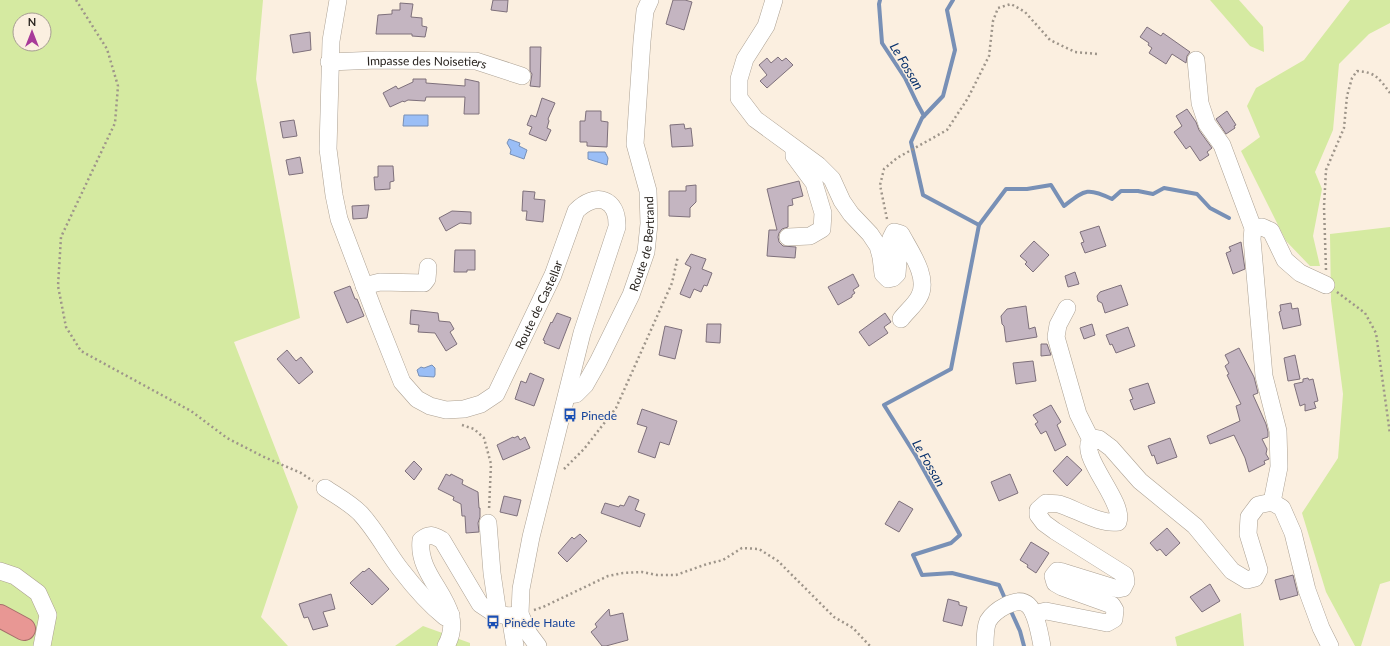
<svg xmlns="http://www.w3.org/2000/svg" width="1390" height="646" font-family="Lato,sans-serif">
<rect width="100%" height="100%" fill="#fbefe0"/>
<!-- green -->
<g fill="#d5eaa1" fill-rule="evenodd">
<path d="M0,0H263L256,79L300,318L234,342L298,507L261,617L288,646H0ZM20,20H44V44H20Z"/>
<polygon points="1210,0 1239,0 1263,27 1264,52 1250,46"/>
<polygon points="1350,0 1390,0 1390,23 1369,34 1339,64 1333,130 1315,172 1322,189 1313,236 1320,266 1310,266 1286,241 1241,151 1260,137 1247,106 1256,88 1304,60"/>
<polygon points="1390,227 1390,581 1380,584 1361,646 1355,646 1326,592 1302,513 1338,458 1343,394 1331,301 1330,234"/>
<polygon points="1241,613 1244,646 1177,646 1175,637"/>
<polygon points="423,626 470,643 470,646 395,646"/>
</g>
<!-- water -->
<g fill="#9abef6" stroke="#7890b6">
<polygon points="404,115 428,115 428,126 403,126"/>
<polygon points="509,139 520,143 519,146 527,150 524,159 510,154 511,150 507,143"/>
<polygon points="588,152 605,152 608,158 607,165 588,159"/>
<polygon points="432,365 435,368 435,375 434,377 419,376 417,370 421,367 424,368"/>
</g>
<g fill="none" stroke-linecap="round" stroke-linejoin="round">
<!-- stream -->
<g stroke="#7890b6" stroke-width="4">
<polyline points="880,0 879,4 882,43 905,78 917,103 924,116"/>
<polyline points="953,0 947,10 955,50 943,96 922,118 911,142 923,195 979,225"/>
<path d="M1006,601L999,585L952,573L922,575L913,555L951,543L960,535L916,456L884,405L951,369L979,225L1006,189H1027L1051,185L1064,206C1085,190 1087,187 1112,199L1121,191H1138L1153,194L1164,188L1197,194L1210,208L1229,218"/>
<polyline points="1010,609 1020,631 1024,646"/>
</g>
</g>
<!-- building -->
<g fill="#c4b5c1" stroke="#7e707b">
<polygon points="493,0 508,0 507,12 491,10"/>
<polygon points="673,0 685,0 692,2 684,30 666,24"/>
<polygon points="400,3 413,4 411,17 422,18 422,26 427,27 425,37 412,36 412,34 376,34 378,15 392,14 392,10 400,10"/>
<polygon points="1147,27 1161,36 1163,33 1190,52 1187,56 1186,63 1172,54 1166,64 1149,53 1152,48 1148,45 1149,43 1140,37"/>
<polygon points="310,32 311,50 293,53 290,35"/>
<polygon points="530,47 541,47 540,87 530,86 532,74 530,71"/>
<polygon points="778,57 782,61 786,58 793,65 767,88 760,81 767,75 759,65 767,58 771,63"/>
<polygon points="413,79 426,79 426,83 465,86 465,79 479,82 479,114 464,114 465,97 426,97 425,101 408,100 404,102 403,101 390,107 383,93 396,86 398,89 413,82"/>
<polygon points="542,98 555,103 548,119 549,121 547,128 551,130 546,141 529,134 532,127 527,125 531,115 536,117"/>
<polygon points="1187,109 1196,122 1199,130 1212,148 1207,152 1209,155 1200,161 1190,146 1186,149 1174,132 1182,126 1176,116"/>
<polygon points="586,111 601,111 601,121 608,122 607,147 587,146 587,142 580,142 580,121 585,121"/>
<polygon points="1227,111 1236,125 1234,126 1235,128 1226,134 1216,119"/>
<polygon points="294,120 297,136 283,138 280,122"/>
<polygon points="684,124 685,129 691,128 693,146 672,147 670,125"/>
<polygon points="300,157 303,173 289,175 286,160"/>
<polygon points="378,166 393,166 394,181 390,182 390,189 375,190 374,177 378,177"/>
<polygon points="799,181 803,196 792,199 793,205 788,206 788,227 782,229 779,233 778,237 779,242 783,246 796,247 795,258 767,256 769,230 777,230 767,189"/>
<polygon points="696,185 696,202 690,208 690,217 669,216 669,191 686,191 686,186"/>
<polygon points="523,191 535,192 534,199 545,200 543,222 526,220 527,211 522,211"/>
<polygon points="369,205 367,218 353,219 352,206"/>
<polygon points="452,211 471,212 471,224 460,223 446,231 439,218"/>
<polygon points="1099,226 1106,246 1085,253 1081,243 1084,242 1080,232"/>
<polygon points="1034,241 1049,255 1033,272 1025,264 1027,262 1020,256"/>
<polygon points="1241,242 1245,269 1233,274 1226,253 1231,251 1229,247"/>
<polygon points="455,250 475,250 475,270 467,270 467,272 454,272"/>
<polygon points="691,254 706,259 702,269 712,273 707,286 704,285 701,292 694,289 690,298 680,294 691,267 685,264"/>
<polygon points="1075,272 1079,284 1068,287 1065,276"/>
<polygon points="853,274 859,286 853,290 855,293 852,295 852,297 838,305 828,287"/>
<polygon points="1121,285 1128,305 1105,313 1102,303 1098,301 1097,296 1100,292"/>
<polygon points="350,286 355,299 357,299 364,316 347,323 334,292"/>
<polygon points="1291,303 1292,309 1298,308 1301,325 1283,329 1279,312 1281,311 1280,305"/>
<polygon points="1026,306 1029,329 1035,327 1037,337 1006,342 1004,326 1002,324 1001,316 1007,309"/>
<polygon points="411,310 438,313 439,321 450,322 454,329 450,332 457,344 446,351 435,333 418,332 419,325 410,324"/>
<polygon points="557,313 571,318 559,349 544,343 545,341 543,340 551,322 552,323"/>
<polygon points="885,313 891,322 884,327 888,333 869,346 859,332"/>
<polygon points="707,324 721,324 720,343 706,342"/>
<polygon points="1092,324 1095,335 1084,339 1080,328"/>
<polygon points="665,326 682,330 675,359 659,355"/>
<polygon points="1128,327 1135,346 1116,353 1112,344 1110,345 1106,335"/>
<polygon points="1041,344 1047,344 1051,355 1041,356"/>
<polygon points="1239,348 1254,377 1258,393 1253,395 1266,424 1268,432 1268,437 1262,439 1267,449 1266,454 1269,459 1264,461 1265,464 1249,472 1245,458 1234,435 1210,444 1207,436 1240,421 1236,406 1241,404 1227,375 1229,374 1225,366 1229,363 1225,355"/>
<polygon points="287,350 296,361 301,357 313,372 299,384 277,359"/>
<polygon points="1295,355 1300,379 1288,381 1284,358"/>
<polygon points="1033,361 1036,381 1016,384 1013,363"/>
<polygon points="530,373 544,379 534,406 515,399 521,381 526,383"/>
<polygon points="1308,378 1309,380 1313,379 1318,401 1314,402 1316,408 1305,411 1305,404 1300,406 1294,384 1303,382 1303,379"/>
<polygon points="1148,383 1155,403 1134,410 1130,400 1133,399 1129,389"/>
<polygon points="1051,405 1061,422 1057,425 1066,445 1055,451 1046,431 1041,434 1035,424 1038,422 1033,415"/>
<polygon points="642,409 677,421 669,445 660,442 655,458 638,452 647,427 637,424"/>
<polygon points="518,436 520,440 525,437 530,448 503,460 497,445 513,437 514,438"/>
<polygon points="1170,438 1177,457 1157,464 1154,455 1152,456 1148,446"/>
<polygon points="1067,456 1082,470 1067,486 1053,471"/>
<polygon points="414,461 422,469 414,480 405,471"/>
<polygon points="446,474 450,476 451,474 463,480 462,484 478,492 479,508 480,508 480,517 478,523 479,532 466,533 465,516 462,516 461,504 453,500 454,497 438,489"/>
<polygon points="1010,474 1018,493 999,501 991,482"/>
<polygon points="504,496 521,500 517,516 500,512"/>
<polygon points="629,496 639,500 635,510 645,514 640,527 601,513 605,503 619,507 620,505 624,506"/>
<polygon points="899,501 913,509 899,532 885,524"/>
<polygon points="1167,528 1180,543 1166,556 1160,549 1157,551 1150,543"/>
<polygon points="580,534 587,541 567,562 558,553 572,537 574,539"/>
<polygon points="1031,542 1049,553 1036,573 1027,567 1028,565 1020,560"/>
<polygon points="369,568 389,589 372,605 350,583 363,571 364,572"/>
<polygon points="1293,575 1298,595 1280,600 1275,580"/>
<polygon points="1210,584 1220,601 1202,612 1190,597"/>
<polygon points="331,594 335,609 323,612 328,626 313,630 308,617 304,618 299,604"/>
<polygon points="948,599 959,602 959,605 967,607 962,626 943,621"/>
<polygon points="609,609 610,616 623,613 628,640 606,646 602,646 591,632 597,627 595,624"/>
</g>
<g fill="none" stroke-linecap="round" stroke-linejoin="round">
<!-- minor casing -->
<g stroke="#aca193" stroke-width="18">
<g id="minor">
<path id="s1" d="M338,0L331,41L328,149L334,195L339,219L375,314L402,382L417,399L430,406L446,410L464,409L481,404L496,394L553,275L576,211C596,191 618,198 617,227L582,333L531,537L521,589L520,614L529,634L538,646"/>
<path d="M774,0L766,26L745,59L739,79V98L755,119L818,165L832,179L842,201L851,214L870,234L878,246L881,257L883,274L888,279L893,278L897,274L898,261L891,238L894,232L901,234C910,251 930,278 919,297C915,305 906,312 901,319"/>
<polyline points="1196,60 1200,103 1207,124 1222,145 1253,228 1252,239 1264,376 1278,431 1279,467 1272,502"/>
<path id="s2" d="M329,62L377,60L476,61L522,76"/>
<polyline points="1253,228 1262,227 1271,231 1285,260 1300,273 1326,285"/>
<polyline points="788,237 810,236 822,229 823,213 814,183 794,156 794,150"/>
<polyline points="364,286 380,282 424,283 427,279 428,267"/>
<polyline points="1067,308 1058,325 1056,337 1078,414 1091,440"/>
<path id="s3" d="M567,395L576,394L585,385L598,362L631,295L646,252L649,224L648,191L635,144L642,41L645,11L650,0"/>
<path d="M325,488C337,496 350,503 360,513C376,530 387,552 401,570C414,587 429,604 445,617L451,615"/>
<polyline points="488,523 492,573 498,614"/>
<polyline points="0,571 15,576 38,593 48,615 42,646"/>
<path d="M1034,614L1046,611L1107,623L1114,619L1115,610L1112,605L1062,587L1055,583L1053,576L1057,571L1063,572L1118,589L1123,588L1126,582L1125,575L1055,531L1044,523L1038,515V510L1046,503C1050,504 1055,503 1059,504C1076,509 1100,525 1118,522C1126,501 1072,450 1094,438L1099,439L1111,448L1140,481L1195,526L1232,571L1247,580L1255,578L1259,570L1248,534L1249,517L1258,505L1272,502L1282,508L1293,533L1307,590L1321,628L1330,646"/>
<polyline points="510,616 515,646"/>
<path d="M446,646C469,605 416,581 421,540C430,533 433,535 442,540L480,604L495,614L510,616L520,614"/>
<path d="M985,646C985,639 985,628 988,621C994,611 1017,595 1028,605C1036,612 1040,635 1042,646"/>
</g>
</g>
<!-- highway casing -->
<g stroke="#a66f6b" stroke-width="24">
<polyline id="highway" points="0,616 24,629"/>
</g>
<!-- path -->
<g stroke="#9e958a" stroke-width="2.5" stroke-dasharray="2 3" stroke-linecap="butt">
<polyline points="76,0 107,49 118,86 115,123 61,237 58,286 66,327 81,351 191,411 227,438 262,456 301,473 313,481"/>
<polyline points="887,219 880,185 884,169 897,158 947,130 968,98 989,56 993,21 998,8 1011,4 1025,12 1050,40 1075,52 1097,54"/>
<path d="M1326,270L1324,207L1326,170L1344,128L1347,96L1352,78L1357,71C1375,72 1379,78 1390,93"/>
<polyline points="1337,292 1365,313 1376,333 1390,434"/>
<polyline points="462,425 474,429 484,438 491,464 489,510"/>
<polyline points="564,469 584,449 616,408 672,283 678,256"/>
<polyline points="534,610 543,607 608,576 623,573 642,572 657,575 676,575 707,564 723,560 742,548 759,549 778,561 834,617 853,628 870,646"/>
</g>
<!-- minor -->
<use href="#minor" stroke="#fff" stroke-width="17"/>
<!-- highway -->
<use href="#highway" stroke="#e89794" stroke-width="22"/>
</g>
<!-- icons -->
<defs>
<g id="bus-bare" transform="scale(1.08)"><path d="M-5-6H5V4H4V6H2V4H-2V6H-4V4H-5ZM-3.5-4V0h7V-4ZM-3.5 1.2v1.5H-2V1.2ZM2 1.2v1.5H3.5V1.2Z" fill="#1a4fb4" stroke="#fbefe0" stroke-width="2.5" paint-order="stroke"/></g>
</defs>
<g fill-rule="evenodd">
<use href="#bus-bare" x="570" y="415"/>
<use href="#bus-bare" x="493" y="622"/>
</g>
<g text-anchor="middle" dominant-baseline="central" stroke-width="3" stroke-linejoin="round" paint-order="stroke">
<!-- street labels -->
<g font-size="12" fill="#2a2520" stroke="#fbefe0">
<text stroke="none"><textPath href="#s2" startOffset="98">Impasse des Noisetiers</textPath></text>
<text stroke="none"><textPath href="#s3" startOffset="176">Route de Bertrand</textPath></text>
<text stroke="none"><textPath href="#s1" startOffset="602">Route de Castellar</textPath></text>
</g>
<!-- transit labels -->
<g font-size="12" fill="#164399" stroke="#fbefe0" text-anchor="start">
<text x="581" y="415">Pinede</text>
<text x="504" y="622">Pinède Haute</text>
</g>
<!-- water labels -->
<g font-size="13" font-style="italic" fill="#08316c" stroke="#fbefe0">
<text transform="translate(907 66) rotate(59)">Le Fossan</text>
<text transform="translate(929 463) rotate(60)">Le Fossan</text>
</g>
</g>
<!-- north arrow -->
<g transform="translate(32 32)"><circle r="19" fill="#fbefe0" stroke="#a79e93"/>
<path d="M0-3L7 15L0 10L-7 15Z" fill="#a83a99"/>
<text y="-6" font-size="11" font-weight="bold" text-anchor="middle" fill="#2a2520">N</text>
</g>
</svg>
